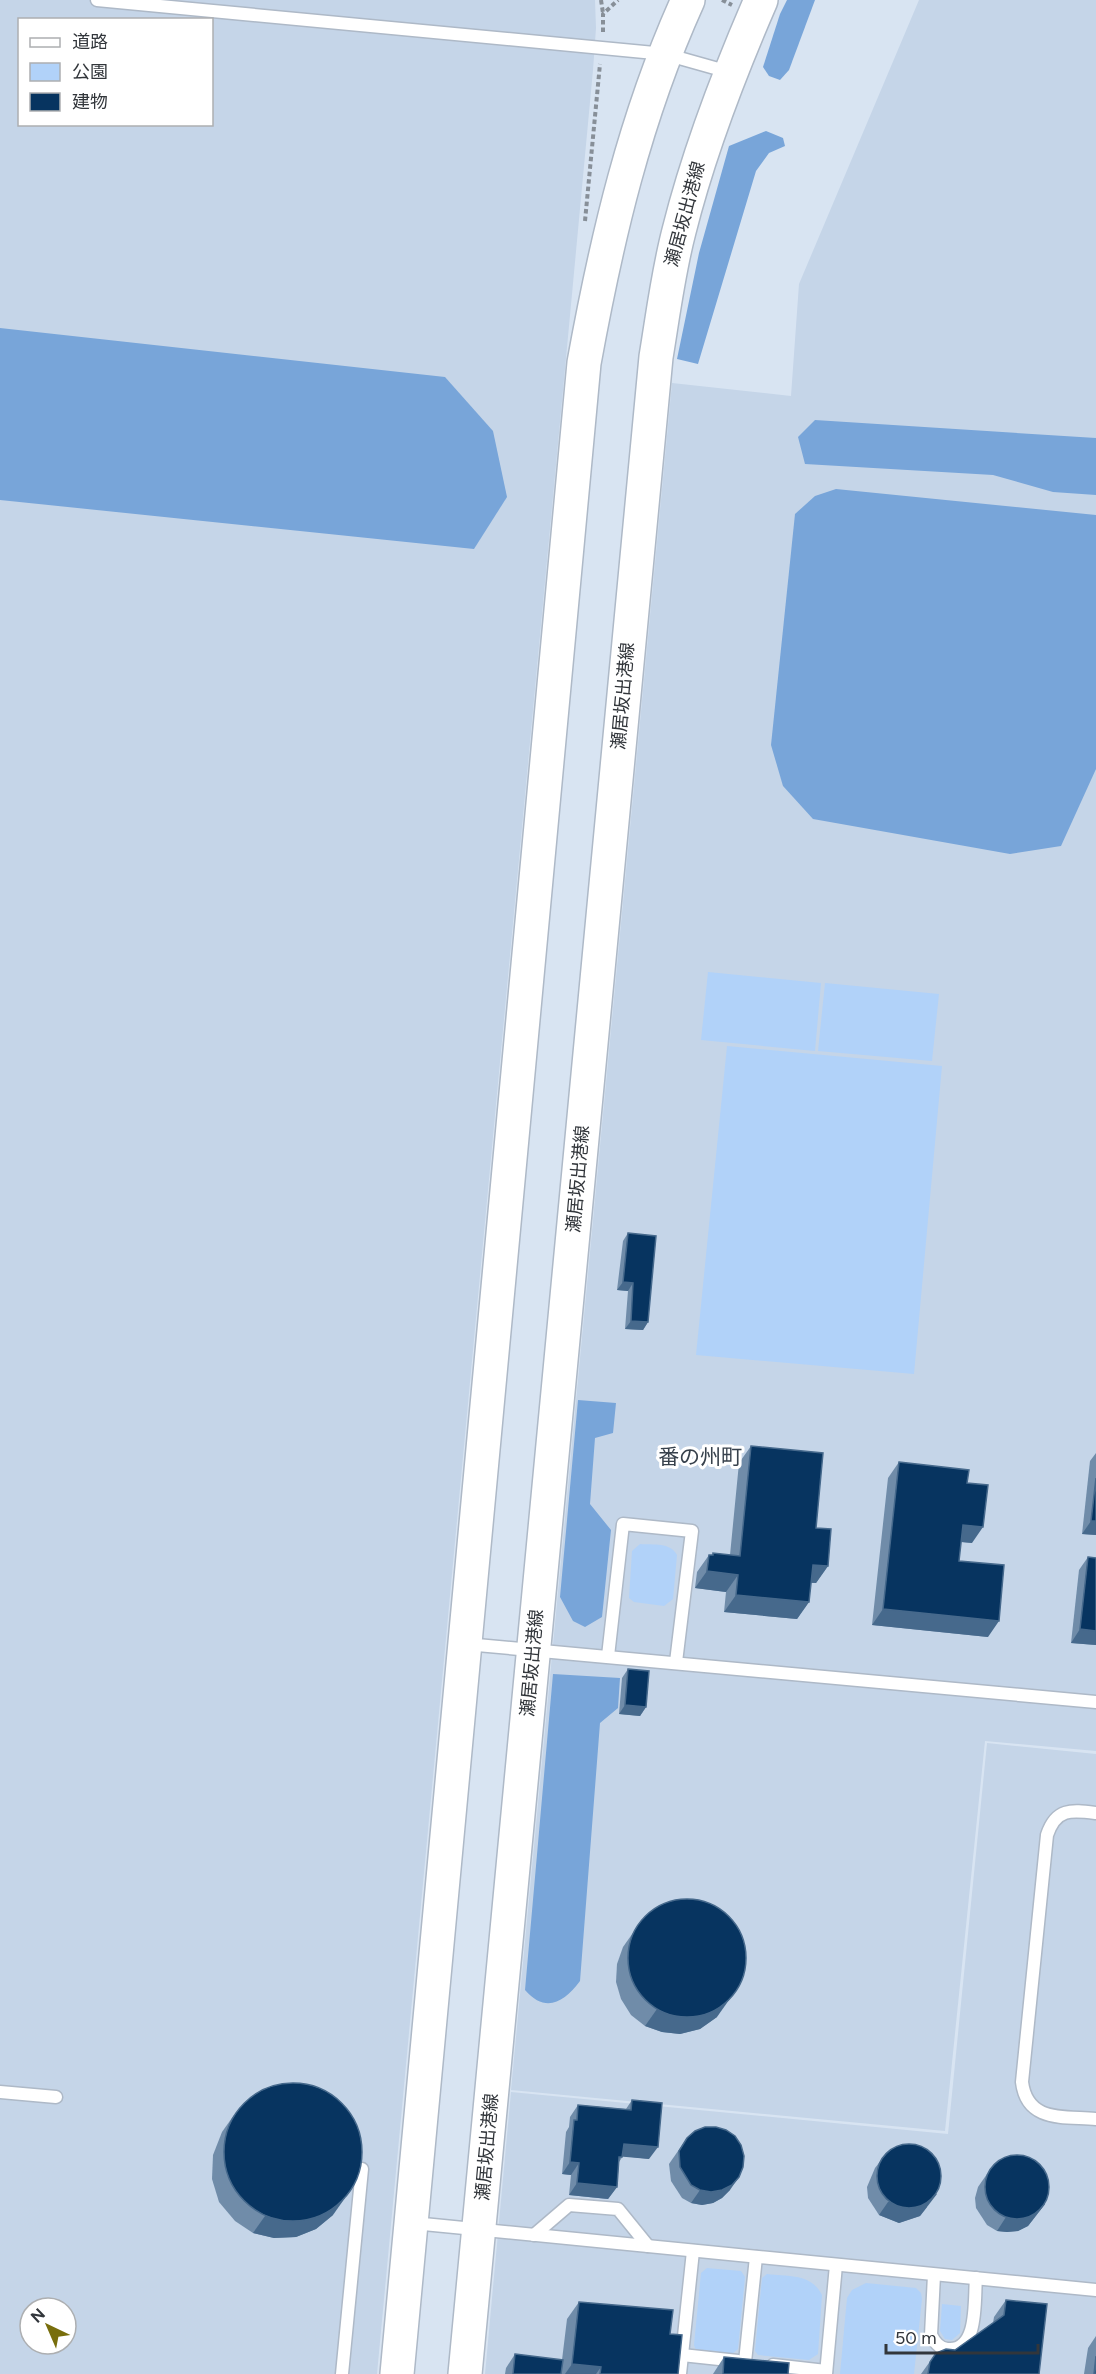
<svg xmlns="http://www.w3.org/2000/svg" width="1096" height="2374" font-family="Figtree,'Noto Sans JP',sans-serif">
<rect width="100%" height="100%" fill="#d8e4f2"/>
<!-- built -->
<g fill="#c5d5e8" fill-rule="evenodd">
<path d="M0,0H595L596,28L593,70L377,2374H0ZM20,20H212V124H20ZM30,2308H66V2344H30Z"/>
<polygon points="919,0 1096,0 1096,1751 985,1741 945,2131 511,2090 672,383 791,396 799,284"/>
<polygon points="987,1743 1096,1754 1096,2374 485,2374 511,2092 948,2134"/>
</g>
<!-- green -->
<g fill="#b1d2f9">
<polygon points="708,972 821,983 815,1051 701,1040"/>
<polygon points="825,983 939,994 932,1061 818,1051"/>
<polygon points="727,1046 942,1066 914,1374 696,1355"/>
<path d="M640,1544C654,1545 670,1542 677,1555L673,1599L664,1606L634,1602L629,1598L632,1551Z"/>
<polygon points="707,2268 741,2271 745,2277 738,2349 732,2354 696,2350 694,2345 701,2273"/>
<path d="M767,2274C789,2277 811,2273 822,2295L818,2354L809,2360L758,2355L755,2351L762,2278Z"/>
<polygon points="866,2283 916,2288 921,2293 922,2299 914,2374 840,2374 847,2298 852,2290"/>
<polygon points="942,2304 961,2306 960,2333 952,2340 945,2339 940,2331"/>
</g>
<!-- forest -->
<g fill="#78a5d9">
<polygon points="787,0 815,0 789,70 780,80 769,76 763,67 780,14"/>
<polygon points="766,131 783,138 785,146 769,153 756,171 698,364 677,359 699,253 729,146"/>
<polygon points="0,328 445,377 493,431 507,497 474,549 0,500"/>
<polygon points="815,420 1096,438 1096,495 1053,492 993,475 805,464 798,437"/>
<polygon points="836,489 1096,515 1096,769 1061,846 1010,854 813,819 783,786 771,745 795,514 815,496"/>
<polygon points="578,1400 616,1403 613,1433 595,1438 590,1504 611,1530 602,1617 585,1627 573,1621 560,1597"/>
<path d="M553,1674L620,1678L618,1708L600,1723L580,1981C564,2002 546,2014 525,1990Z"/>
</g>
<g fill="none" stroke-linecap="round" stroke-linejoin="round">
<!-- service casing -->
<g stroke="#aeb9c7" stroke-width="15">
<g id="service">
<polyline points="97,0 665,54 729,72"/>
<polyline points="466,1644 1096,1702"/>
<polyline points="608,1656 623,1524 692,1531 676,1662"/>
<path d="M1096,1813C1071,1810 1056,1808 1047,1835L1022,2082C1027,2123 1064,2116 1096,2119"/>
<polyline points="0,2092 56,2097"/>
<polyline points="413,2223 1096,2290"/>
<polyline points="534,2235 569,2205 618,2209 648,2246"/>
<path d="M934,2275L931,2335C935,2343 940,2349 948,2349C979,2352 974,2299 976,2278"/>
<polyline points="682,2355 738,2361"/>
<polyline points="745,2362 756,2257"/>
<polyline points="773,2365 826,2371"/>
<polyline points="342,2374 362,2169"/>
<polyline points="680,2374 693,2251"/>
<polyline points="826,2374 836,2265"/>
</g>
</g>
<!-- secondary casing -->
<g stroke="#aeb9c7" stroke-width="36">
<g id="secondary">
<path d="M397,2374L584,363C607,237 635,117 688,0"/>
<path d="M465,2374L656,357C663,315 668,273 679,231C699,151 728,76 761,0"/>
</g>
</g>
<!-- path -->
<g stroke="#878f98" stroke-width="4" stroke-dasharray="4.5 3" stroke-linecap="butt">
<polyline points="601,0 603,13"/>
<polyline points="722,0 732,5"/>
<polyline points="603,32 603,14 618,0"/>
<polyline points="585,221 600,64"/>
</g>
<!-- service -->
<use href="#service" stroke="#fff" stroke-width="12"/>
<!-- secondary -->
<use href="#secondary" stroke="#fff" stroke-width="33"/>
</g>
<!-- wall -->
<g fill="#708ca9">
<polygon points="628,1233 648,1322 643,1330 625,1329 628,1291 617,1290 623,1241"/>
<polygon points="751,1446 816,1528 828,1566 816,1583 811,1583 809,1602 797,1619 724,1612 726,1592 695,1588 697,1572 709,1555 712,1555 713,1553 730,1555 739,1463"/>
<polygon points="1096,1453 1096,1535 1082,1534 1090,1461"/>
<polygon points="899,1462 967,1483 972,1543 961,1542 959,1561 988,1637 872,1625 888,1478"/>
<polygon points="1088,1557 1096,1558 1096,1645 1071,1643 1079,1570"/>
<polygon points="628,1669 646,1707 640,1716 619,1714 622,1678"/>
<polygon points="635,1930 717,2017 700,2029 680,2034 662,2032 645,2026 631,2015 621,1999 616,1982 617,1964 623,1947"/>
<polygon points="632,2100 649,2159 623,2156 619,2162 617,2187 608,2199 569,2195 571,2175 562,2174 566,2132 569,2127 570,2117 578,2105 626,2109"/>
<polygon points="234,2115 333,2215 316,2229 296,2237 274,2238 253,2233 235,2221 219,2202 212,2179 213,2155 222,2132"/>
<polygon points="687,2138 730,2190 722,2198 713,2203 702,2205 691,2203 682,2198 671,2181 669,2164"/>
<polygon points="885,2155 927,2207 920,2216 899,2223 879,2215 868,2198 867,2187 875,2168"/>
<polygon points="987,2174 1045,2204 1035,2217 1028,2226 1018,2231 1007,2232 997,2231 987,2225 976,2208 975,2198 978,2187"/>
<polygon points="1006,2300 1039,2374 921,2374 936,2353 955,2350 993,2323 994,2317"/>
<polygon points="579,2302 670,2334 678,2374 505,2374 506,2368 515,2354 562,2360 567,2319"/>
<polygon points="1096,2336 1096,2374 1084,2374 1088,2348"/>
<polygon points="724,2357 788,2374 713,2374"/>
</g>
<!-- shaded-wall -->
<g fill="#46698c">
<polygon points="623,1282 633,1283 628,1291 617,1290"/>
<polygon points="631,1321 648,1322 643,1330 625,1329"/>
<polygon points="1091,1521 1096,1521 1096,1535 1082,1534"/>
<polygon points="963,1525 983,1527 972,1543 952,1541"/>
<polygon points="813,1565 828,1566 816,1583 801,1582"/>
<polygon points="707,1571 738,1575 726,1592 695,1588"/>
<polygon points="736,1595 809,1602 797,1619 724,1612"/>
<polygon points="883,1609 999,1621 988,1637 872,1625"/>
<polygon points="1080,1629 1096,1631 1096,1645 1071,1643"/>
<polygon points="625,1705 646,1707 640,1716 619,1714"/>
<polygon points="741,1983 717,2017 700,2029 680,2034 662,2032 645,2026 657,2009"/>
<polygon points="624,2144 658,2147 649,2159 615,2156"/>
<polygon points="570,2162 579,2163 571,2175 562,2174"/>
<polygon points="739,2177 730,2190 722,2198 713,2203 702,2205 691,2203 700,2190"/>
<polygon points="577,2183 617,2187 608,2199 569,2195"/>
<polygon points="937,2194 927,2207 920,2216 899,2223 879,2215 888,2202"/>
<polygon points="345,2198 333,2215 316,2229 296,2237 274,2238 253,2233 265,2216"/>
<polygon points="1045,2204 1035,2217 1028,2226 1018,2231 1007,2232 997,2231 1006,2217"/>
<polygon points="572,2364 601,2367 596,2374 565,2374"/>
</g>
<!-- building -->
<g fill="#073460" stroke="#46698c" stroke-width="1.5">
<polygon points="628,1233 656,1236 648,1322 631,1321 633,1283 623,1282"/>
<polygon points="751,1446 823,1453 816,1528 831,1529 828,1566 813,1565 809,1602 736,1595 738,1575 707,1571 709,1555 713,1555 713,1553 740,1556"/>
<polygon points="899,1462 969,1470 967,1483 988,1485 983,1527 963,1525 959,1561 1004,1565 999,1621 883,1609"/>
<polygon points="1096,1478 1096,1521 1091,1521"/>
<polygon points="1088,1557 1096,1558 1096,1631 1080,1629"/>
<polygon points="628,1669 649,1671 646,1707 625,1705"/>
<circle cx="687" cy="1958" r="59"/>
<circle cx="293" cy="2152" r="69"/>
<polygon points="632,2100 662,2103 658,2147 624,2144 622,2157 619,2157 617,2187 577,2183 579,2163 570,2162 574,2120 577,2120 578,2105 631,2110"/>
<polygon points="705,2127 716,2127 726,2130 735,2136 741,2145 744,2156 743,2167 739,2177 732,2185 722,2190 711,2192 700,2190 691,2185 680,2167 679,2151 687,2138 695,2131"/>
<circle cx="909" cy="2176" r="32"/>
<circle cx="1017" cy="2187" r="32"/>
<polygon points="1006,2300 1047,2304 1039,2374 928,2374 930,2362 936,2353 946,2349 955,2350 1004,2315"/>
<polygon points="579,2302 673,2310 670,2334 682,2335 678,2374 600,2374 601,2367 572,2364"/>
<polygon points="515,2354 563,2360 561,2374 513,2374"/>
<polygon points="1096,2356 1096,2374 1094,2374"/>
<polygon points="724,2357 789,2363 788,2374 723,2374"/>
</g>
<g text-anchor="middle" dominant-baseline="central" stroke-width="6" stroke-linejoin="round" paint-order="stroke">
<!-- street labels -->
<g font-size="18" fill="#32363b" stroke="#fff">
<text transform="translate(685 214) rotate(-75)">瀬居坂出港線</text>
<text transform="translate(623 696) rotate(-85)">瀬居坂出港線</text>
<text transform="translate(578 1179) rotate(-85)">瀬居坂出港線</text>
<text transform="translate(532 1663) rotate(-85)">瀬居坂出港線</text>
<text transform="translate(487 2147) rotate(-85)">瀬居坂出港線</text>
</g>
<!-- quarter labels -->
<g font-size="21" fill="#37414c" stroke="#fff">
<text x="700" y="1456">番の州町</text>
</g>
</g>
<!-- legend -->
<rect x="18" y="18" width="195" height="108" fill="#ffffff" stroke="#adafb1" stroke-width="1.5"/>
<rect x="30" y="38" width="30" height="9" fill="#ffffff" stroke="#adafb1" stroke-width="1.5"/>
<text x="72" y="48" font-size="18" fill="#32363b">道路</text>
<rect x="30" y="63" width="30" height="18" fill="#b1d2f9" stroke="#adafb1" stroke-width="1.5"/>
<text x="72" y="78" font-size="18" fill="#32363b">公園</text>
<rect x="30" y="93" width="30" height="18" fill="#073460" stroke="#adafb1" stroke-width="1.5"/>
<text x="72" y="108" font-size="18" fill="#32363b">建物</text>
<!-- north arrow -->
<g transform="translate(48 2326) rotate(316)"><circle r="28" fill="#ffffff" stroke="#adafb1" stroke-width="1.5"/>
<path d="M0-4.5L10 22L0 15L-10 22Z" fill="#786e0c"/>
<text y="-9" font-size="16" font-weight="bold" text-anchor="middle" fill="#32363b">N</text>
</g>
<!-- scale -->
<path d="M886 2344v9h152v-9" fill="none" stroke="#32363b" stroke-width="3"/>
<text x="895" y="2344" font-size="18" fill="#32363b" stroke="#ffffff" stroke-width="4.5" paint-order="stroke">50 m</text>
</svg>
